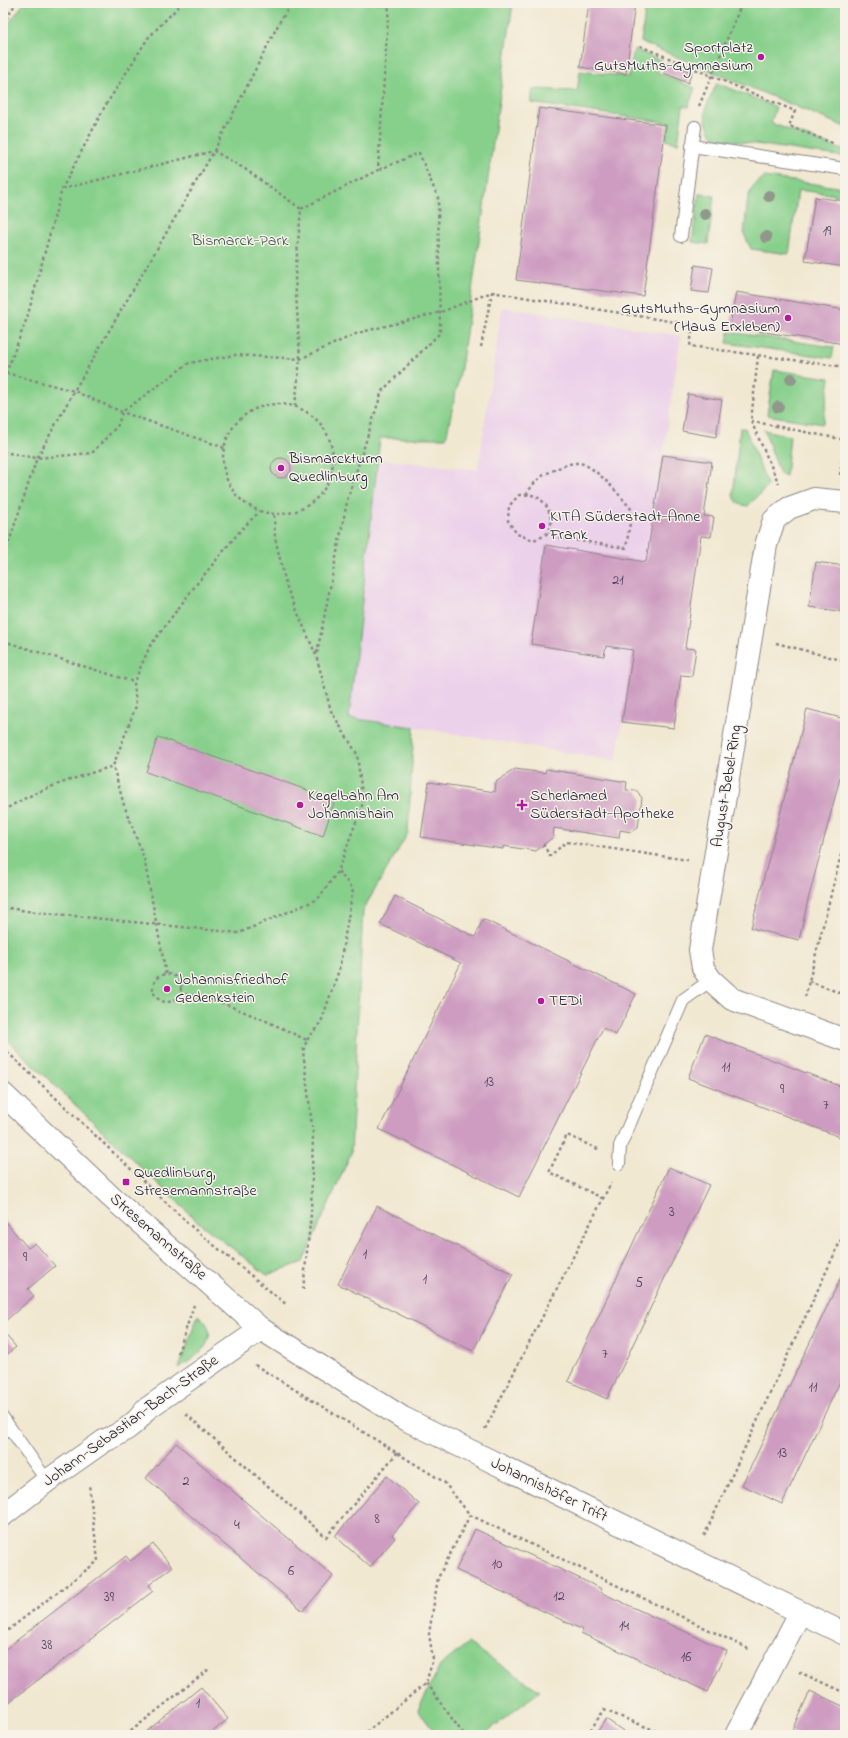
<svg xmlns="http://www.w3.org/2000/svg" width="848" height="1738" font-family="'Indie Flower',sans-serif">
<rect width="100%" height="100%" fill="#f7f3e8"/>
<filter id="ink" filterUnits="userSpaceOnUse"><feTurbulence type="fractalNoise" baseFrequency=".025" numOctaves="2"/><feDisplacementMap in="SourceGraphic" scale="8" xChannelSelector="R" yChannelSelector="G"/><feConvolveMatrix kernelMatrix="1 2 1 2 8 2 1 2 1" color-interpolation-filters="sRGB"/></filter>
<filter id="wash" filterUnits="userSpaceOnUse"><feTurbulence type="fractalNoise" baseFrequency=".012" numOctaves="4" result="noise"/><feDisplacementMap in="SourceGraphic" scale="16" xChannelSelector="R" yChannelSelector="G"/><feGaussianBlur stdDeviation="0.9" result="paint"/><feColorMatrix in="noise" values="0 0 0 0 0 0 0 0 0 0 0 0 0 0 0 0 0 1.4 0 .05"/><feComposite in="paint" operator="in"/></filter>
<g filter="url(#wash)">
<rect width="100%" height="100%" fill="#f1e8d1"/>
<!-- built -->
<polygon fill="#ecd1ea" points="502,307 681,336 663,455 712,462 704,515 714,517 711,537 701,536 685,647 696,649 692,676 681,675 674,728 622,722 616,761 414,727 349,718 378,459 478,470"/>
<!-- green -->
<g fill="#87d08b" stroke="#547963">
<polygon points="24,3 513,3 461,368 446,438 380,438 349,718 414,727 408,833 363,910 351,1153 303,1262 267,1275 198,1222 3,1036 3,31"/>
<polygon points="646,3 845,3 845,127 641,42"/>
<polygon points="634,49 662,61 657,72 695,88 688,107 683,106 678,143 666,140 669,123 531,103 533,89 577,91 580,71 629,77"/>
<path d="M717,83L776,107L771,123L845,151V157L714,138C699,114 706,107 717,83Z"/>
<polygon points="764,177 845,188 845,196 798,190 789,254 751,249 744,234 748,197 753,186"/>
<polygon points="699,194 714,196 708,244 692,242"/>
<polygon points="729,332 834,347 832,358 727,343"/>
<polygon points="774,370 830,378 823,424 767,415"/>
<polygon points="740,428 745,428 768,486 748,506 739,504 733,496"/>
<polygon points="764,430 790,436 786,476 780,474"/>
<path d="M198,1315C201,1318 207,1323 208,1327C215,1346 192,1359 179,1368Z"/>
<polygon points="468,1643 540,1691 483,1735 437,1735 418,1710 440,1666"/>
</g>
<g id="blocks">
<!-- building -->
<g fill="#ce9cc1">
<polygon points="589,3 635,3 626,74 580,67"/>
<polygon points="667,63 692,72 688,83 664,73"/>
<polygon points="539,108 666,125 643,296 516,280"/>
<polygon points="815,197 845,201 845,267 805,261"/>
<polygon points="695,265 713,268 709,293 691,291"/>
<polygon points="736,292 845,310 845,344 730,327"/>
<polygon points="688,394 722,400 716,437 682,431"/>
<polygon points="663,455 712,462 704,516 714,517 711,537 701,536 685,648 696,649 692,676 681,675 674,728 622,722 633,650 606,646 604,656 531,644 546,545 646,562"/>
<circle cx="281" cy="468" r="10"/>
<polygon points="816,562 845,566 845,612 809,607"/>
<polygon points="807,709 845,719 845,759 808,900 799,940 751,928"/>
<polygon points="158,737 335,800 323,836 146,772"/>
<polygon points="515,769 545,773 546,769 627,782 626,790 637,791 642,798 638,827 631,832 620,830 619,838 554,828 553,837 536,851 503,846 503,849 421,837 429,782 495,792 496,782"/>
<polygon points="395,896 475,937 483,919 636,994 616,1035 603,1028 519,1197 379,1129 461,963 380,924"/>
<polygon points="705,1034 845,1088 845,1139 688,1078"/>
<polygon points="669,1167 709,1185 607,1399 568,1381"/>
<polygon points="377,1206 513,1274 473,1351 338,1284"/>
<polygon points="3,1219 28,1248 35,1243 55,1266 28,1289 34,1296 3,1323"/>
<polygon points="845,1269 845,1371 782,1504 742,1485"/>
<polygon points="3,1332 16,1347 3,1358"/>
<polygon points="176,1443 333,1576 303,1611 146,1478"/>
<polygon points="387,1476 419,1504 392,1535 395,1538 370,1567 335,1536"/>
<polygon points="475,1529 602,1589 600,1592 727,1651 708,1692 581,1633 583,1630 456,1570"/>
<polygon points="153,1544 172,1567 149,1585 153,1591 3,1707 3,1651 126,1556 130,1561"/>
<polygon points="201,1687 228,1719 209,1735 142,1735"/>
<polygon points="810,1691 845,1707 845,1735 798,1735 791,1732"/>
<polygon points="606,1719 629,1735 595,1735"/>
</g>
</g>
</g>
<g filter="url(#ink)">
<use href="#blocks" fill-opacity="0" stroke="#8a8586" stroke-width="1"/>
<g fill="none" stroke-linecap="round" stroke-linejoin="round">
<!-- lane casing -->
<g stroke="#8a8586" stroke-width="14">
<g id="lane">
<polyline points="692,146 845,169"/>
<polyline points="681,236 695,127"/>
<polyline points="619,1164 620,1146 683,1000 711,980"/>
<polyline points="3,1418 47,1481"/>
</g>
</g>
<!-- street casing -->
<g stroke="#8a8586" stroke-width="24">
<g id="street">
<polyline points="845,502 814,499 789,508 774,520 766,545 700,950 703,968 711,980 732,999 845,1040"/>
<polyline points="3,1094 111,1197 261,1329 403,1418 845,1634"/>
<path d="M3,1515L47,1481L104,1441C119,1435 137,1424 145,1410L261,1329"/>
<polyline points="736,1735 800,1613"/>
</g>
</g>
<!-- path -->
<g stroke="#8a8586" stroke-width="2.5" stroke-dasharray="3 3" stroke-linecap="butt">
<polyline points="3,24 16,3"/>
<polyline points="640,46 795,111 789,126 835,144"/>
<polyline points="699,106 742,3"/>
<polyline points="841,147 845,140"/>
<polyline points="62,189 214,151 245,169 301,209"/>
<polyline points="481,347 492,292"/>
<polyline points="758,356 751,421 779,484"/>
<polyline points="6,373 74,391 122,412 225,448"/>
<polyline points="3,385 6,373 27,318 62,189 104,108 148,38 182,3"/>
<circle cx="278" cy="459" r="55"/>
<polyline points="295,406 300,359 295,277 301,209 378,170 389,3"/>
<polyline points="751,421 845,440"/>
<polyline points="3,452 37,458 92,453 118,425 122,412 189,363 235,355 300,359 358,333 441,312 492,292 693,325 690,346 845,367"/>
<polyline points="840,475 845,440"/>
<path d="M519,495C524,495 531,494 535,496C547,501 555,519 549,531C546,536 539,538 533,540L517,534L508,521L509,506Z"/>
<path d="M527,495C530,486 541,475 550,472C559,468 569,462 580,463C597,467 621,497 632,510L626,548L555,537L549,531"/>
<polyline points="3,560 37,458 74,391 214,151 280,21 293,3"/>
<polyline points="3,641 134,682"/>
<polyline points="776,643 845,661"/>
<polyline points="317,653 348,497 382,391 440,333 438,198 419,153 378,170"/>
<path d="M3,811C36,789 76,778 113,766"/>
<polyline points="543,844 550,856 566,842 688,860"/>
<polyline points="3,907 27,911 239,933 318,899 338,871 363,803 357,754 331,711 316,655 287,588 275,538 274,514"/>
<polyline points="166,974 144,858 124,805 113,766 136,706 134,682 150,646 195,586 240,531 260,511"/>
<circle cx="167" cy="988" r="14"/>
<polyline points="809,981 845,995"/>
<polyline points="180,993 220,1002 264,1020 307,1040 303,1051 313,1134 311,1214 303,1290"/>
<polyline points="805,997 845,839"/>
<polyline points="307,1040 321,1022 339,970 353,889 338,871"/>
<polyline points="3,1048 193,1228 287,1305"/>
<polyline points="598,1149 567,1135 549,1172 604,1199"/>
<polyline points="178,1353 194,1305"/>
<polyline points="255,1365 444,1482 470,1515 438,1578 429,1634 433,1659 426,1683 363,1735"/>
<polyline points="186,1414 326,1537 397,1453"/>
<polyline points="485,1429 611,1183"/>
<polyline points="470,1515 751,1650"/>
<polyline points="704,1536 845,1231"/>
<polyline points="3,1634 98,1561 89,1484"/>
<polyline points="799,1672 845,1693"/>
<polyline points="426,1683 464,1735"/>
<polyline points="126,1735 209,1669"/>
<polyline points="587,1735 604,1710 666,1735"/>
</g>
<!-- lane -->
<use href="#lane" stroke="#fff" stroke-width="12"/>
<!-- street -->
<use href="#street" stroke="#fff" stroke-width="22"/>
</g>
<!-- trees -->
<g fill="#90988c">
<circle cx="769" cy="196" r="6"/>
<circle cx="705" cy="214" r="6"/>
<circle cx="766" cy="237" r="6"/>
<circle cx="791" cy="379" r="6"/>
<circle cx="778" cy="407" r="6"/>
</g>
</g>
<!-- markers -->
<g fill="#b5179e" stroke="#f7f3e8" stroke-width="1.5">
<circle cx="761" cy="57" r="4"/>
<circle cx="788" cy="318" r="4"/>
<circle cx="281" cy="468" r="4"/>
<circle cx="542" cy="526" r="4"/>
<circle cx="300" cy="805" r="4"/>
<path d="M520 799h4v4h4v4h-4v4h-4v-4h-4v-4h4z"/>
<circle cx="167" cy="989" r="4"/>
<circle cx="541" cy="1001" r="4"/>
<rect x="122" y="1178" width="8" height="8" rx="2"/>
</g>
<g text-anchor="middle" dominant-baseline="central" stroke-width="3" stroke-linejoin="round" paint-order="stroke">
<!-- number labels -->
<g font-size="14" fill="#4d405c">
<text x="827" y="231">19</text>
<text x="618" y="580">21</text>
<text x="726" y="1067">11</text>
<text x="489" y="1082">13</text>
<text x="782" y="1089">9</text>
<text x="826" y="1105">7</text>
<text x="672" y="1212">3</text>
<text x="365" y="1254">1</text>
<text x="25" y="1257">9</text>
<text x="425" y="1279">1</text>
<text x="639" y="1283">5</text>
<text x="605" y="1354">7</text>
<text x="813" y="1387">11</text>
<text x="782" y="1453">13</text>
<text x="186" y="1481">2</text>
<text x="377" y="1519">8</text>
<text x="237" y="1525">4</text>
<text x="497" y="1564">10</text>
<text x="291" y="1571">6</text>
<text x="559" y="1596">12</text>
<text x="109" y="1597">39</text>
<text x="624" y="1626">14</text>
<text x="47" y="1645">38</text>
<text x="686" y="1657">16</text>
<text x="198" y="1703">1</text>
</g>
<!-- poi labels -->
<g font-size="16" fill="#22223b" stroke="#f7f3e8" text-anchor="start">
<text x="753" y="48" text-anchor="end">Sportplatz<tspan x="753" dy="18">GutsMuths-Gymnasium</tspan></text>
<text x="780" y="309" text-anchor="end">GutsMuths-Gymnasium<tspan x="780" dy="18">(Haus Erxleben)</tspan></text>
<text x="289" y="459">Bismarckturm<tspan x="289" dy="18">Quedlinburg</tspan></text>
<text x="550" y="517">KITA Süderstadt-Anne<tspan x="550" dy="18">Frank</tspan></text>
<text x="308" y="796">Kegelbahn Am<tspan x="308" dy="18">Johannishain</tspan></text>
<text x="530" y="796">Scherlamed<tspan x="530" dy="18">Süderstadt-Apotheke</tspan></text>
<text x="175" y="980">Johannisfriedhof<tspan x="175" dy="18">Gedenkstein</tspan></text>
<text x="549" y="1001">TEDi</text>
<text x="134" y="1173">Quedlinburg,<tspan x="134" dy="18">Stresemannstraße</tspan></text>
</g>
<!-- park labels -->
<g font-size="16" fill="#405653" stroke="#f7f3e8">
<text x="240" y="241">Bismarck-Park</text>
</g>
<!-- street labels -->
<g font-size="16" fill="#22223b" stroke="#f7f3e8">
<text transform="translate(727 786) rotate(-81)">August-Bebel-Ring</text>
<text transform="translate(158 1237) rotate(41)">Stresemannstraße</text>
<text transform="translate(131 1421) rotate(-36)">Johann-Sebastian-Bach-Straße</text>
<text transform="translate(549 1490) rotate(26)">Johannishöfer Trift</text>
</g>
</g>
<!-- margin -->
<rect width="848" height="1738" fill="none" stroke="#f7f3e8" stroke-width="16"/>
</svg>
